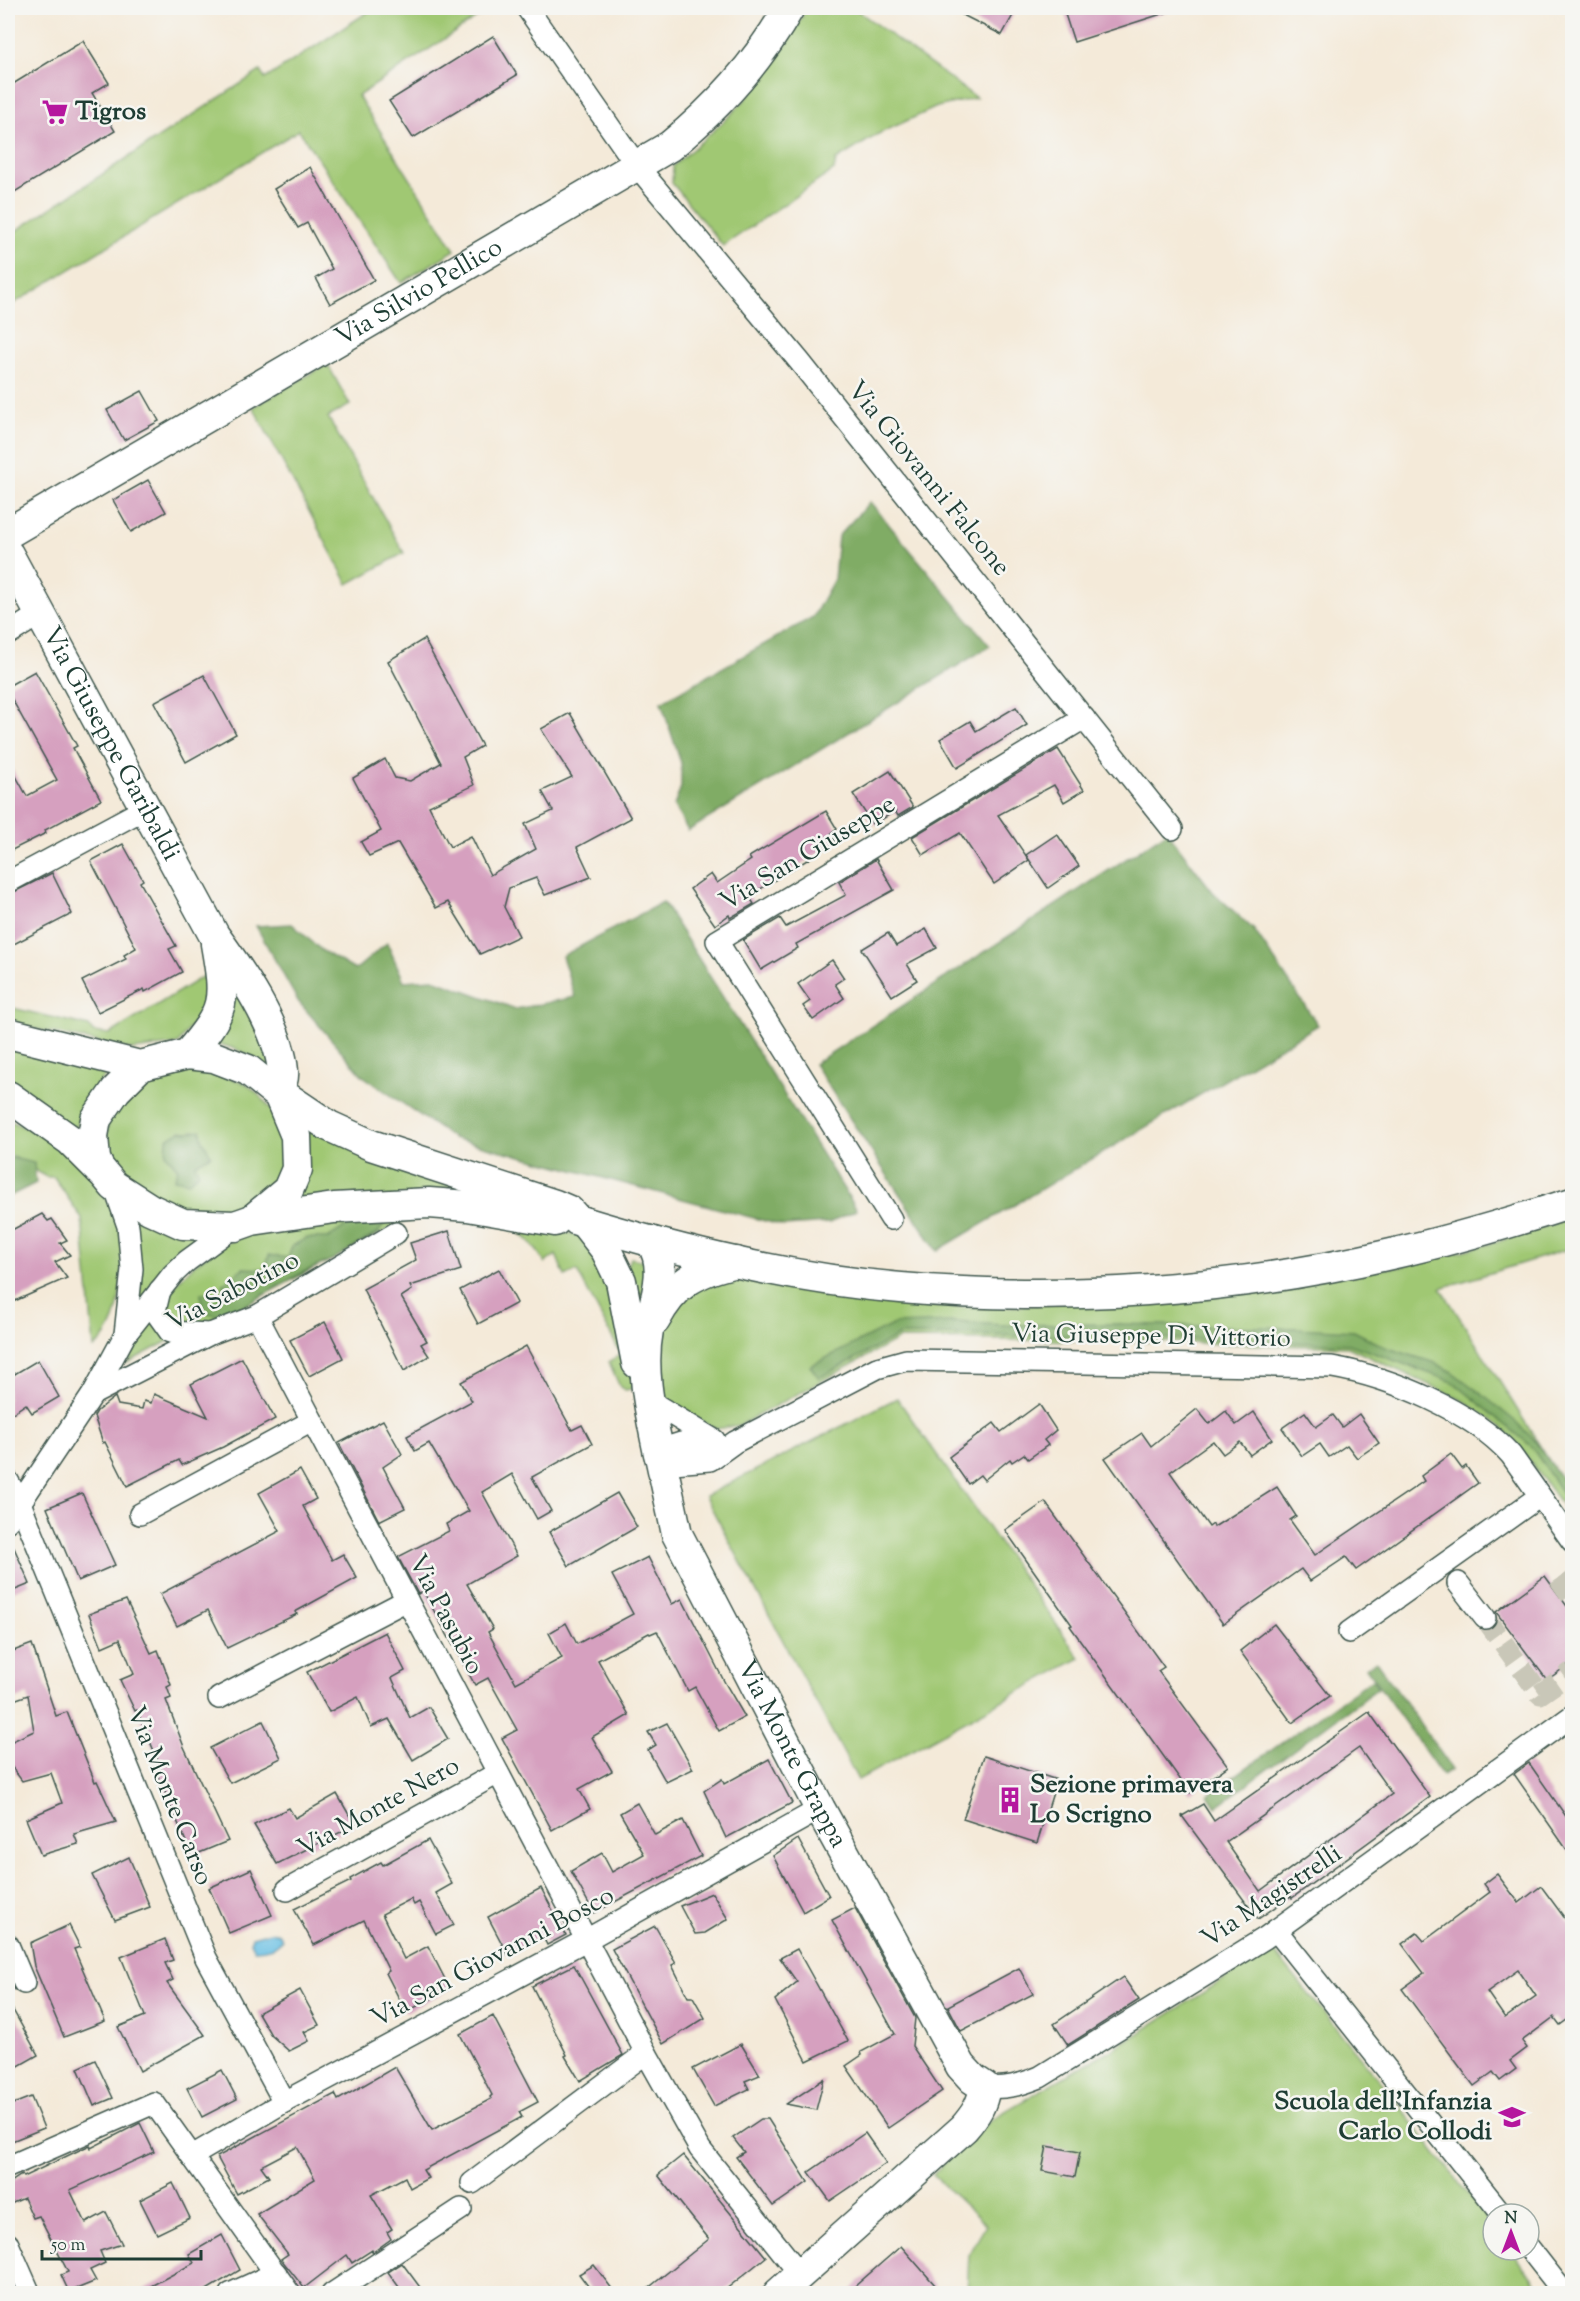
<svg xmlns="http://www.w3.org/2000/svg" width="1580" height="2301" font-family="'Sorts Mill Goudy',serif">
<rect width="100%" height="100%" fill="#f6f6f2"/>
<filter id="ink" filterUnits="userSpaceOnUse"><feTurbulence type="fractalNoise" baseFrequency=".0167" numOctaves="2"/><feDisplacementMap in="SourceGraphic" scale="12" xChannelSelector="R" yChannelSelector="G"/><feConvolveMatrix kernelMatrix="1 2 1 2 8 2 1 2 1" color-interpolation-filters="sRGB"/></filter>
<filter id="wash" filterUnits="userSpaceOnUse"><feTurbulence type="fractalNoise" baseFrequency=".008" numOctaves="4" result="noise"/><feDisplacementMap in="SourceGraphic" scale="24" xChannelSelector="R" yChannelSelector="G"/><feGaussianBlur stdDeviation="1.35" result="paint"/><feColorMatrix in="noise" values="0 0 0 0 0 0 0 0 0 0 0 0 0 0 0 0 0 1.4 0 .05"/><feComposite in="paint" operator="in"/></filter>
<g filter="url(#wash)">
<rect width="100%" height="100%" fill="#f4ead9"/>
<!-- green -->
<g fill="#a0c873" stroke="#608254" stroke-width="1.5">
<polygon points="374,8 489,8 490,9 358,96 455,250 401,283 299,130 8,307 8,236 260,71 265,79"/>
<path d="M807,8H854L976,98L937,107L880,133L836,160L834,170L723,246L672,183L673,166C703,140 735,114 760,82C778,59 793,33 807,8Z"/>
<polygon points="324,366 329,367 350,405 328,417 404,553 348,584 253,407"/>
<polygon points="207,974 211,998 178,1044 133,1050 8,1023 8,1007 89,1026 93,1032 110,1034"/>
<path d="M239,987L276,1075C256,1058 237,1046 211,1043Z"/>
<path d="M8,1045L110,1071C93,1088 82,1108 75,1132L8,1085Z"/>
<polygon points="181,1068 203,1068 247,1084 262,1098 274,1113 285,1141 283,1175 269,1193 232,1214 160,1206 106,1160 108,1120 140,1083 160,1073"/>
<polygon points="302,1117 469,1187 469,1197 290,1206"/>
<path d="M8,1120C26,1128 49,1137 64,1150C89,1171 114,1200 121,1232C124,1248 122,1266 121,1283C119,1308 114,1332 94,1348L82,1219L54,1177H46L8,1153Z"/>
<path d="M425,1210L467,1213L531,1223L585,1237L598,1249L608,1267L614,1285L634,1383L631,1389L625,1390L620,1387L609,1362L621,1354L577,1271L565,1276L556,1255L545,1263C535,1246 517,1225 497,1219C481,1214 449,1210 432,1213C421,1214 411,1219 401,1223L231,1312C219,1317 205,1325 192,1325C184,1326 177,1323 172,1316C156,1293 197,1261 215,1250C273,1214 359,1212 425,1210Z"/>
<polygon points="133,1215 204,1237 138,1314"/>
<path d="M1572,1218V1248L1441,1288L1572,1497V1519L1519,1446L1500,1426L1466,1402L1348,1347L1121,1341L899,1339L740,1425L716,1429L664,1401L655,1351L670,1305L728,1271C790,1283 852,1298 914,1304C951,1308 988,1307 1025,1306L1400,1267L1497,1242Z"/>
<polygon points="631,1258 649,1262 641,1307 626,1267"/>
<polygon points="153,1318 172,1339 127,1363"/>
<polygon points="897,1398 1080,1658 858,1780 705,1496"/>
<polygon points="1272,1949 1396,2101 1493,2227 1493,2250 1510,2250 1544,2293 967,2293 969,2255 986,2225 933,2175 957,2148 995,2117 1136,2035"/>
</g>
<!-- forest -->
<g fill="#80ac65" stroke="#50744c" stroke-width="1.5">
<polygon points="870,502 990,646 688,831 674,806 681,787 681,763 661,702 813,617 834,579 838,536"/>
<polygon points="1167,832 1213,892 1254,930 1318,1025 937,1251 814,1064"/>
<polygon points="663,902 857,1210 829,1223 784,1226 453,1138 363,1076 298,1001 256,926 292,924 321,950 355,970 387,943 404,981 433,979 516,1009 575,997 562,956"/>
<polygon points="201,1130 202,1139 211,1155 195,1164 199,1172 189,1182 174,1179 178,1169 166,1154 167,1139 180,1131 188,1132"/>
<polygon points="8,1157 34,1163 36,1183 8,1197"/>
<polygon points="391,1213 378,1233 334,1259 302,1273 243,1307 219,1316 202,1311 201,1293 223,1293 223,1284 243,1268 265,1269 269,1255 288,1258 292,1246 307,1238 328,1238 354,1221"/>
<polygon points="956,1322 1002,1325 1116,1324 1295,1328 1354,1331 1385,1347 1435,1363 1452,1372 1479,1392 1516,1422 1535,1441 1572,1493 1572,1508 1531,1446 1453,1382 1349,1344 1079,1336 900,1335 819,1378 810,1366 894,1324"/>
<polygon points="1376,1661 1452,1769 1442,1775 1366,1668"/>
<polygon points="1372,1679 1378,1688 1216,1807 1208,1795"/>
</g>
<!-- water -->
<path fill="#67bfe4" stroke="#437e8c" stroke-width="1.5" d="M270,1932L280,1934L282,1940C275,1948 264,1950 254,1950L250,1942L252,1937Z"/>
<g id="blocks">
<!-- building -->
<g fill="#d6a0bf" fill-rule="evenodd">
<polygon points="949,8 1017,8 1002,35"/>
<polygon points="1063,8 1170,8 1171,11 1074,42"/>
<polygon points="493,36 517,75 413,138 389,101"/>
<polygon points="83,41 109,83 92,93 115,131 8,196 8,87"/>
<polygon points="310,167 374,280 330,304 316,278 332,269 307,223 298,228 274,189"/>
<polygon points="142,391 159,421 124,440 107,410"/>
<polygon points="148,480 166,512 131,532 113,500"/>
<polygon points="424,639 482,746 463,757 474,785 429,806 450,847 471,836 490,875 536,849 525,824 553,811 542,791 572,777 541,729 570,713 631,818 577,847 591,877 545,895 536,878 509,888 504,907 519,936 480,954 448,902 436,908 398,843 369,856 361,842 381,831 353,778 385,759 395,778 410,781 441,763 388,661"/>
<polygon points="35,671 77,746 73,748 101,800 45,830 46,833 12,850 8,841 8,762 27,796 57,780 8,692 8,686"/>
<polygon points="204,675 236,734 186,762 154,702"/>
<polygon points="1016,707 1027,725 957,768 940,739 970,721 976,731"/>
<polygon points="1058,749 1084,790 1064,802 1054,785 998,815 1029,860 994,884 960,833 923,855 912,837"/>
<polygon points="890,771 913,807 898,816 895,811 873,825 853,794"/>
<polygon points="826,811 837,829 831,834 836,842 749,896 754,904 730,918 729,915 715,925 690,889 711,874 717,883 751,860 749,857"/>
<polygon points="1057,834 1079,866 1048,888 1026,855"/>
<polygon points="123,844 143,880 140,882 176,946 169,949 182,972 145,992 144,989 98,1012 82,981 126,959 124,955 136,948 91,861"/>
<polygon points="876,859 894,890 796,944 798,948 761,970 743,940 780,918 786,927 846,895 839,882"/>
<polygon points="52,873 72,914 8,947 8,895"/>
<polygon points="926,929 937,948 907,964 917,980 892,996 862,949 888,933 896,946"/>
<polygon points="832,960 844,978 835,984 844,998 813,1020 803,1006 810,1001 798,984"/>
<polygon points="42,1214 48,1221 52,1219 67,1240 60,1243 70,1255 55,1262 67,1278 8,1304 8,1232"/>
<polygon points="449,1231 461,1270 410,1286 412,1290 401,1297 427,1341 421,1344 429,1356 404,1371 363,1289 416,1260 410,1243"/>
<polygon points="499,1269 517,1303 478,1324 460,1290"/>
<polygon points="325,1322 343,1358 309,1376 290,1340"/>
<polygon points="526,1346 572,1430 582,1425 592,1444 532,1477 551,1511 537,1519 512,1474 482,1492 517,1556 467,1584 493,1629 488,1632 516,1683 562,1658 549,1633 566,1623 577,1644 633,1614 612,1575 648,1557 672,1604 682,1599 725,1683 745,1717 719,1731 695,1687 688,1691 657,1631 650,1634 649,1633 598,1660 629,1715 592,1737 612,1771 579,1789 590,1809 552,1830 502,1738 517,1730 488,1678 475,1685 423,1591 418,1594 398,1557 449,1531 446,1524 469,1511 429,1443 415,1451 407,1436 472,1401 461,1382"/>
<polygon points="242,1358 275,1419 223,1447 182,1465 179,1460 127,1486 105,1442 103,1443 94,1416 97,1411 115,1397 118,1405 142,1409 144,1401 151,1403 154,1394 208,1417 191,1384"/>
<polygon points="38,1360 59,1397 32,1413 26,1404 8,1416 8,1378"/>
<polygon points="1039,1404 1056,1430 1044,1440 1048,1445 1028,1459 1024,1454 1012,1462 1010,1459 984,1480 980,1475 968,1484 949,1457 994,1423 1001,1432"/>
<polygon points="1197,1409 1209,1424 1226,1411 1236,1425 1254,1412 1272,1439 1250,1455 1240,1442 1223,1454 1213,1441 1170,1472 1209,1527 1213,1524 1214,1527 1277,1487 1296,1516 1290,1520 1315,1555 1424,1481 1421,1476 1451,1454 1462,1469 1466,1466 1478,1483 1356,1570 1346,1557 1310,1581 1301,1569 1223,1624 1105,1458 1142,1433 1151,1446"/>
<polygon points="1305,1412 1316,1427 1333,1415 1342,1427 1359,1414 1379,1443 1357,1458 1347,1445 1329,1457 1320,1444 1302,1456 1282,1428"/>
<polygon points="383,1420 402,1454 383,1467 405,1508 379,1521 339,1443"/>
<polygon points="300,1470 316,1499 303,1506 332,1560 343,1554 357,1578 295,1612 297,1614 227,1648 208,1610 177,1626 160,1594 280,1531 259,1493"/>
<polygon points="82,1493 115,1565 78,1581 47,1508"/>
<polygon points="617,1493 637,1527 569,1566 549,1532"/>
<polygon points="1045,1502 1164,1667 1158,1671 1228,1766 1190,1793 1070,1626 1072,1625 1005,1530"/>
<polygon points="8,1534 30,1584 8,1593"/>
<polygon points="1545,1576 1572,1613 1572,1662 1547,1680 1496,1612"/>
<polygon points="126,1600 151,1653 158,1650 171,1685 167,1687 171,1698 166,1700 184,1747 228,1841 192,1856 156,1771 161,1768 137,1710 135,1711 120,1680 134,1674 120,1639 102,1647 89,1614"/>
<polygon points="1274,1624 1330,1696 1292,1723 1240,1651"/>
<polygon points="385,1632 405,1671 392,1678 410,1718 429,1707 448,1739 413,1760 389,1719 371,1727 358,1697 329,1712 307,1672"/>
<polygon points="32,1644 56,1716 67,1712 95,1782 97,1781 116,1822 74,1834 78,1844 41,1855 26,1819 62,1803 51,1773 22,1781 8,1762 8,1743 34,1731 28,1695 8,1702 8,1653"/>
<path d="M1369,1712L1430,1797L1292,1898L1291,1896L1258,1919L1182,1816L1203,1804L1214,1821ZM1359,1748L1392,1794L1260,1891L1226,1842Z"/>
<polygon points="263,1721 281,1758 230,1783 210,1748"/>
<polygon points="667,1723 693,1769 666,1782 648,1750 656,1745 648,1732"/>
<polygon points="984,1756 1057,1780 1037,1843 963,1819"/>
<polygon points="769,1759 792,1803 726,1838 704,1791 722,1779 724,1784"/>
<polygon points="1529,1763 1572,1825 1572,1857 1514,1774"/>
<polygon points="337,1794 355,1825 277,1864 254,1825 289,1808 295,1818"/>
<polygon points="637,1803 655,1835 683,1820 701,1856 594,1913 571,1871 602,1853 612,1872 644,1854 620,1813"/>
<polygon points="798,1839 829,1896 803,1912 773,1856"/>
<polygon points="428,1840 452,1884 436,1893 454,1925 436,1934 419,1902 414,1905 411,1899 382,1914 404,1959 428,1946 450,1989 406,2012 386,1973 389,1971 364,1920 314,1945 294,1909 351,1881 350,1879 381,1862 383,1865"/>
<polygon points="129,1857 150,1907 115,1920 92,1875"/>
<polygon points="251,1869 272,1915 229,1933 209,1888"/>
<path d="M1497,1874L1519,1903L1541,1886L1572,1928V2016L1560,2025L1554,2017L1522,2041L1527,2048L1510,2061L1516,2069L1500,2081L1493,2072L1474,2086L1402,1989L1424,1973L1402,1944L1417,1933L1424,1941L1490,1892L1484,1884ZM1518,1970L1536,1996L1505,2018L1487,1992Z"/>
<polygon points="541,1888 566,1935 547,1945 543,1937 508,1955 488,1917"/>
<polygon points="712,1893 728,1919 705,1933 695,1934 680,1906"/>
<polygon points="855,1908 915,2018 912,2046 942,2091 888,2128 846,2066 862,2055 861,2052 895,2034 832,1920"/>
<polygon points="69,1925 80,1947 74,1949 105,2021 64,2037 34,1966 30,1943"/>
<polygon points="655,1926 676,1963 672,1965 688,1997 693,1997 705,2018 663,2044 612,1949"/>
<polygon points="165,1939 173,1960 165,1963 173,1980 167,1983 205,2035 140,2071 118,2027 145,2016 121,1957"/>
<polygon points="797,1949 848,2041 807,2061 775,2000 797,1982 780,1958"/>
<polygon points="574,1965 623,2055 580,2081 565,2056 567,2055 532,1986"/>
<polygon points="1019,1968 1033,1994 961,2031 948,2006"/>
<polygon points="1123,1977 1139,2000 1068,2045 1054,2024"/>
<polygon points="300,1990 319,2025 304,2032 309,2041 289,2051 271,2035 258,2013"/>
<polygon points="8,2001 38,2055 8,2072"/>
<polygon points="493,2016 538,2102 519,2112 522,2117 423,2170 428,2178 410,2188 405,2177 371,2195 392,2229 387,2232 391,2239 373,2252 372,2250 352,2263 347,2255 304,2288 281,2259 288,2254 257,2214 315,2179 297,2147 261,2166 269,2177 237,2194 217,2157 335,2094 338,2100 395,2067 432,2130 491,2099 490,2097 492,2095 460,2034"/>
<polygon points="741,2044 760,2075 745,2081 749,2089 714,2106 693,2069"/>
<polygon points="95,2060 113,2098 94,2106 78,2068"/>
<polygon points="222,2070 237,2099 202,2117 187,2088"/>
<polygon points="824,2079 816,2110 786,2104"/>
<polygon points="31,2097 44,2128 12,2141 8,2131 8,2106"/>
<polygon points="761,2119 768,2119 808,2182 773,2206 736,2157 744,2152 733,2138"/>
<polygon points="140,2123 154,2152 70,2190 86,2223 106,2212 122,2244 100,2251 105,2263 90,2270 96,2281 69,2292 61,2275 68,2272 39,2216 33,2218 24,2198 8,2205 8,2184 20,2176 22,2175 23,2177 90,2145 91,2148"/>
<polygon points="865,2133 886,2163 830,2201 809,2172"/>
<polygon points="1047,2146 1080,2152 1075,2177 1042,2171"/>
<polygon points="683,2155 766,2257 720,2294 641,2294 709,2239 658,2175"/>
<polygon points="173,2183 190,2218 157,2234 140,2200"/>
<polygon points="222,2235 240,2270 200,2294 136,2294 194,2263 189,2254"/>
<polygon points="901,2246 935,2285 925,2294 846,2294"/>
<polygon points="402,2263 425,2294 404,2294 388,2272"/>
<polygon points="594,2265 616,2294 594,2294 579,2274"/>
</g>
</g>
</g>
<g filter="url(#ink)">
<use href="#blocks" fill-opacity="0" stroke="#3f574d" stroke-width="1.5"/>
<g fill="none" stroke-linecap="round" stroke-linejoin="round">
<!-- street-tunnel -->
<g stroke="#c9c7b8" stroke-width="21" stroke-dasharray="21 10" stroke-linecap="butt">
<polyline points="1559,1578 1572,1597"/>
<polyline points="1485,1618 1540,1694 1572,1672"/>
</g>
<!-- street casing -->
<g stroke="#3f574d" stroke-width="24">
<g id="street">
<polyline points="527,8 637,166 800,362 1172,829"/>
<polyline points="8,634 40,614"/>
<polyline points="8,882 146,808"/>
<polyline points="114,1186 128,1226 132,1269 125,1334"/>
<polyline points="891,1219 717,941 1084,718"/>
<polyline points="160,1290 155,1311 170,1332 209,1334"/>
<polyline points="257,1316 646,2053 700,2149 800,2274"/>
<polyline points="93,1394 210,1334 257,1316 396,1233"/>
<polyline points="648,1400 714,1440"/>
<path d="M714,1440C696,1441 670,1440 660,1456L673,1463L710,1460L735,1442L877,1368L906,1360L1332,1367C1390,1377 1472,1411 1511,1455L1572,1541"/>
<polyline points="8,1481 20,1503 206,1958 284,2102"/>
<polyline points="140,1514 312,1421"/>
<polyline points="8,1521 93,1394 125,1335 173,1274 187,1261 235,1226"/>
<polyline points="1458,1583 1485,1618"/>
<polyline points="1349,1632 1540,1496"/>
<polyline points="219,1698 407,1600"/>
<polyline points="287,1890 498,1773"/>
<polyline points="1276,1930 1502,2214"/>
<polyline points="8,1945 24,1983"/>
<path d="M985,2087C1006,2089 1020,2085 1040,2077L1265,1938L1572,1716"/>
<polyline points="192,2156 284,2102 586,1940 820,1809"/>
<polyline points="8,2167 154,2103 290,2294"/>
<polyline points="472,2183 646,2053"/>
<polyline points="8,2244 30,2294"/>
<polyline points="1529,2248 1565,2294"/>
<polyline points="230,2294 276,2273"/>
<polyline points="332,2294 461,2209"/>
</g>
</g>
<!-- secondary casing -->
<g stroke="#3f574d" stroke-width="33">
<g id="secondary">
<path id="s1" d="M8,533L670,146C719,106 758,63 789,8"/>
<path id="s2" d="M8,554L214,935C240,971 279,1026 283,1071C284,1079 281,1086 277,1093"/>
<polyline points="8,1033 140,1066"/>
<path d="M188,1054C226,1009 226,1001 216,944"/>
<path d="M279,1095L286,1097L329,1126L371,1145L555,1205L569,1211L577,1220C682,1252 791,1279 901,1288C1061,1302 1234,1291 1391,1254C1452,1240 1513,1222 1572,1203"/>
<polyline points="8,1096 70,1140 101,1171"/>
<polyline points="252,1220 288,1190 297,1169 296,1136 279,1095 248,1070 214,1057 188,1054 140,1066 116,1090 96,1119 93,1136 95,1159 99,1168 114,1186 150,1209 183,1224 235,1226 252,1220 334,1208 429,1203 468,1206 555,1221"/>
<polyline points="584,1222 606,1250 621,1281 637,1363"/>
<path d="M650,1241C670,1266 654,1303 648,1330C640,1371 651,1415 659,1454"/>
<path d="M655,1320C675,1283 696,1271 736,1262"/>
<path id="s3" d="M660,1456L677,1534L820,1809L961,2066L973,2079L985,2087C982,2105 976,2114 964,2128L778,2294"/>
</g>
</g>
<!-- street -->
<use href="#street" stroke="#fff" stroke-width="21"/>
<!-- secondary -->
<use href="#secondary" stroke="#fff" stroke-width="30"/>
</g>
</g>
<!-- icons -->
<defs>
<g id="supermarket-bare" transform="scale(2.07)"><path d="M-6-5.5h2.5l.6 2H6L4.5 2H-2.5L-4.4-4H-6ZM-1.5 3.2a1.3 1.3 0 1 0 .1 0ZM3 3.2a1.3 1.3 0 1 0 .1 0Z" fill="#b5179e" stroke="#f6f6f2" stroke-width="2.5" paint-order="stroke"/></g>
<g id="building-bare" transform="scale(2.07)"><path d="M-4-6H4V6H1V3H-1V6H-4ZM-2.5-4.3h1.7v1.8h-1.7ZM.8-4.3h1.7v1.8H.8ZM-2.5-1h1.7V.8h-1.7ZM.8-1h1.7V.8H.8Z" fill="#b5179e" stroke="#f6f6f2" stroke-width="2.5" paint-order="stroke"/></g>
<g id="school-bare" transform="scale(2.07)"><path d="M0-5L7-2L0 1L-7-2ZM-4 1L0 2.5L4 1V4Q0 6-4 4Z" fill="#b5179e" stroke="#f6f6f2" stroke-width="2.5" paint-order="stroke"/></g>
</defs>
<g fill-rule="evenodd">
<use href="#supermarket-bare" x="55" y="112"/>
<use href="#building-bare" x="1010" y="1800"/>
<use href="#school-bare" x="1512" y="2117"/>
</g>
<g text-anchor="middle" dominant-baseline="central" stroke-width="5" stroke-linejoin="round" paint-order="stroke">
<!-- poi labels -->
<g font-size="26" font-weight="bold" fill="#1f3d34" stroke="#f6f6f2" text-anchor="start">
<text x="75" y="112">Tigros</text>
<text x="1030" y="1785">Sezione primavera<tspan x="1030" dy="30">Lo Scrigno</tspan></text>
<text x="1492" y="2102" text-anchor="end">Scuola dell'Infanzia<tspan x="1492" dy="30">Carlo Collodi</tspan></text>
</g>
<!-- street labels -->
<g font-size="26" fill="#1f3d34" stroke="#f6f6f2">
<text stroke="none"><textPath href="#s1" startOffset="476">Via Silvio Pellico</textPath></text>
<text transform="translate(928 479) rotate(51)">Via Giovanni Falcone</text>
<text stroke="none"><textPath href="#s2" startOffset="216">Via Giuseppe Garibaldi</textPath></text>
<text transform="translate(808 854) rotate(-31)">Via San Giuseppe</text>
<text transform="translate(233 1292) rotate(-27)">Via Sabotino</text>
<text transform="translate(1151 1337) rotate(1)">Via Giuseppe Di Vittorio</text>
<text transform="translate(445 1615) rotate(62)">Via Pasubio</text>
<text stroke="none"><textPath href="#s3" startOffset="328">Via Monte Grappa</textPath></text>
<text transform="translate(169 1796) rotate(68)">Via Monte Carso</text>
<text transform="translate(379 1808) rotate(-29)">Via Monte Nero</text>
<text transform="translate(1272 1897) rotate(-34)">Via Magistrelli</text>
<text transform="translate(493 1958) rotate(-28)">Via San Giovanni Bosco</text>
</g>
</g>
<!-- margin -->
<rect width="1580" height="2301" fill="none" stroke="#f6f6f2" stroke-width="30"/>
<!-- north arrow -->
<g transform="translate(1511 2232)"><circle r="28" fill="#f6f6f2" stroke="#a0aca6" stroke-width="1.5"/>
<path d="M0-4.5L10 22L0 15L-10 22Z" fill="#b5179e"/>
<text y="-9" font-size="16" font-weight="bold" text-anchor="middle" fill="#1f3d34">N</text>
</g>
<!-- scale -->
<path d="M42 2250v9h159v-9" fill="none" stroke="#1f3d34" stroke-width="3"/>
<text x="51" y="2250" font-size="18" fill="#1f3d34" stroke="#f6f6f2" stroke-width="4.5" paint-order="stroke">50 m</text>
</svg>
